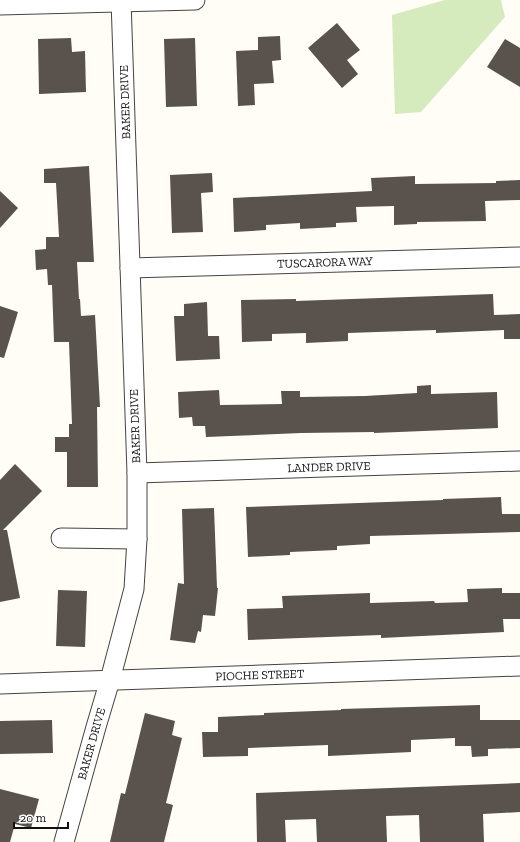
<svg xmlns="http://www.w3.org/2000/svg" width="520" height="842" font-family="'Zilla Slab',serif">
<rect width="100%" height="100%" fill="#fffdf5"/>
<!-- green -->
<polygon fill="#d5ebbd" points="445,0 501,0 505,17 421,112 395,114 392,15"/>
<!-- building -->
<g fill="#5a524d">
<polygon points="337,23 360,50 347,60 358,74 342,88 308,48"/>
<polygon points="280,36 281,60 272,61 274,83 254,84 255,105 238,106 236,51 258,50 258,37"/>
<polygon points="71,38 72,52 85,51 86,92 39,94 38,39"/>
<polygon points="195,38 197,106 166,107 164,39"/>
<polygon points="505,39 520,48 520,87 487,67"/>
<polygon points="89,166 94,262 77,262 79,299 80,299 81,316 95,315 100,407 97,407 98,487 67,487 67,452 55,452 55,437 69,437 69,424 72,424 69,342 54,342 52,285 48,285 47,269 36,270 35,250 46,249 46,237 59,237 56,183 44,183 44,169"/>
<polygon points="212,173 213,192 201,193 203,232 172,233 170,175"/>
<polygon points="415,176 415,184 496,183 496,181 520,180 520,200 485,201 486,221 417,222 417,224 394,225 394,206 356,207 357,222 336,223 336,227 300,229 300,223 266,225 266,230 234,232 233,198 372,191 371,178"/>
<polygon points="0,191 18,208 0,228"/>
<polygon points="493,294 494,315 520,314 520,339 504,339 504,330 436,333 436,330 348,333 348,341 306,343 306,333 272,334 272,341 242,342 241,300 296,299 296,301"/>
<polygon points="207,302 208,336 219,336 220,359 176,361 174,316 184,316 184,304"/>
<polygon points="0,306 18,312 4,358 0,357"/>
<polygon points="431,385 431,394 497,392 498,428 374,433 374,432 301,433 206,437 205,426 193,426 192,417 179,418 178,392 219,390 220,405 282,404 281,391 300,391 300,397 365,396 417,393 417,386"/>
<polygon points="15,464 42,491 3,530 7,530 20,598 0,602 0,480"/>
<polygon points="501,497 502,514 520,514 520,532 370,536 370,544 337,546 337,550 290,552 290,555 248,557 246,507 443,500 443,499"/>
<polygon points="214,508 217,588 218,588 215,616 203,615 201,632 198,631 195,643 170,640 178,583 184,584 182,509"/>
<polygon points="502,588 502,593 520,593 520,619 503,619 504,632 381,638 381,635 248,640 247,609 283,608 282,596 370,593 370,603 434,601 435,603 468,602 467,589"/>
<polygon points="58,590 87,591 85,647 56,646"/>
<polygon points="480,705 480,720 520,720 520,748 488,749 488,756 472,757 471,746 455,746 455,738 411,740 411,752 328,756 328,745 248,748 248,756 203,757 202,732 218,732 218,717 264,715 264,713 341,710 341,709"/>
<polygon points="145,713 175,721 172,735 182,738 166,803 173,805 164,842 110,842 121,793 125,794"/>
<polygon points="52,720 53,753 0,754 0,721"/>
<polygon points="520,783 520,812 483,814 484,842 420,842 419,815 386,816 387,842 317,842 316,819 285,820 286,842 257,842 256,793"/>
<polygon points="0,789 39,799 31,828 15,824 10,842 0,842"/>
</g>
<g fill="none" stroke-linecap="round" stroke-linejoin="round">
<!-- street casing -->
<g stroke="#444" stroke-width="21">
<g id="street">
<polyline points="0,5 195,0"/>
<path id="s1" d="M130,268L520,257"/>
<path id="s2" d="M137,473L520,461"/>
<polyline points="61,538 137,539"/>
<path id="s3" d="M0,684L520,666"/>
<path id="s4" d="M64,842L96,727L110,680L134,589L137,539V473L121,0"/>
</g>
</g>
<!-- street -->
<use href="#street" stroke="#fff" stroke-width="19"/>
</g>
<g text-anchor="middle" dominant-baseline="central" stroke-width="4" stroke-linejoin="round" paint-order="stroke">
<!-- street labels -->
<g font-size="12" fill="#111" stroke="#fff">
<text transform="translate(125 102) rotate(-92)">BAKER DRIVE</text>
<text stroke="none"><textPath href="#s1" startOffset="195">TUSCARORA WAY</textPath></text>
<text transform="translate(135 426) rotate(-92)">BAKER DRIVE</text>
<text stroke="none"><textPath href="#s2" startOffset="192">LANDER DRIVE</textPath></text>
<text stroke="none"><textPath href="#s3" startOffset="260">PIOCHE STREET</textPath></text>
<text stroke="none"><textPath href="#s4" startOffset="102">BAKER DRIVE</textPath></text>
</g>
</g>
<!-- scale -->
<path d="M14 822v6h54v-6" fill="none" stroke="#111111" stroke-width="2"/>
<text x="20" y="822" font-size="12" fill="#111111" stroke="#ffffff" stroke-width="3" paint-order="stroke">20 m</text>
</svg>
